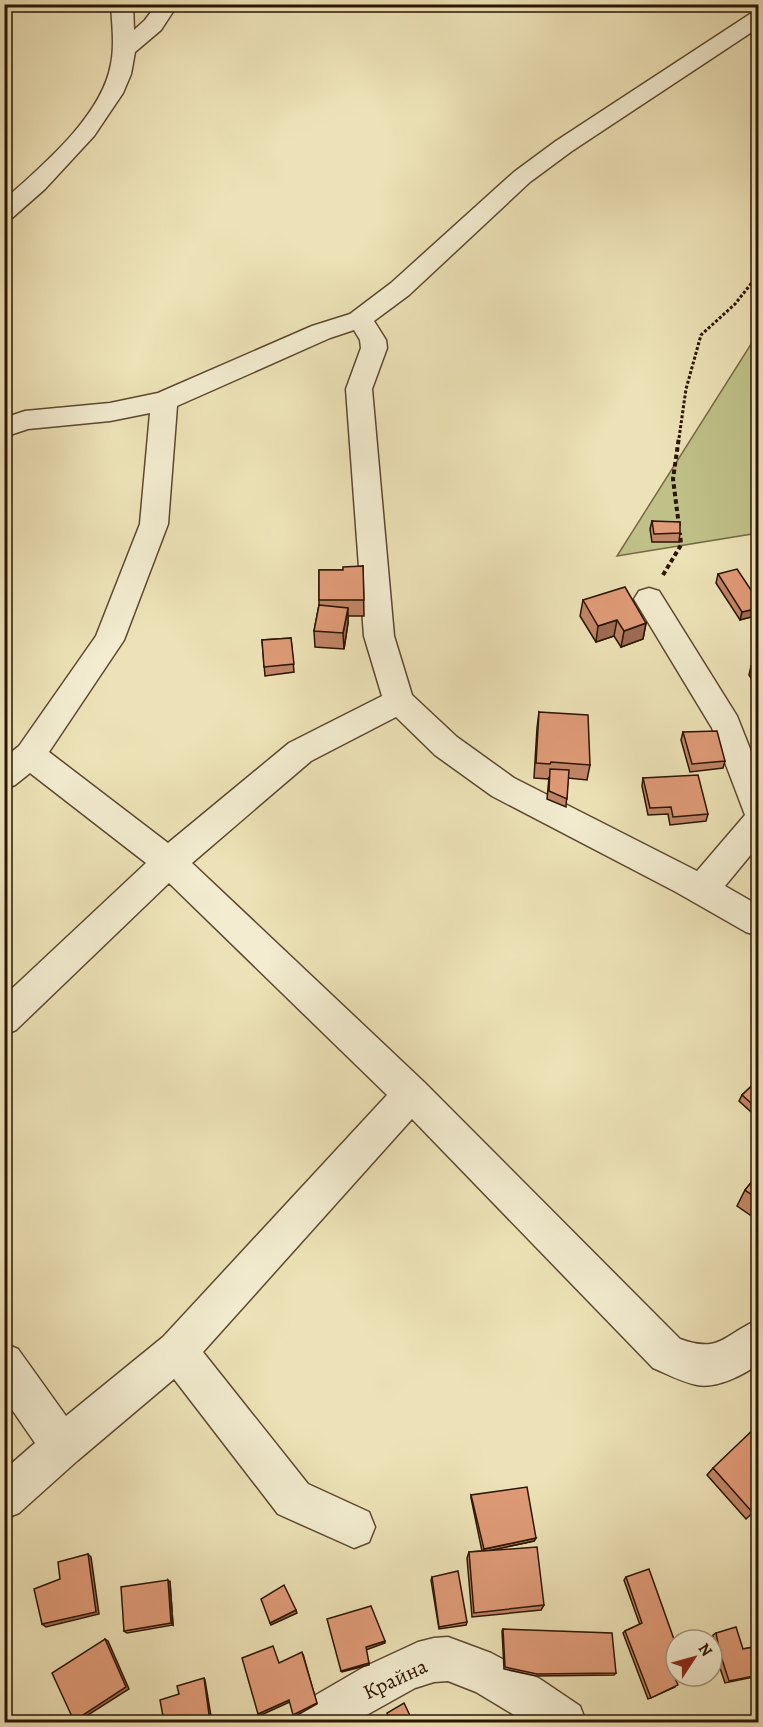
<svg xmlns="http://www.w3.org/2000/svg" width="763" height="1727" font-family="Alegreya,serif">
<rect width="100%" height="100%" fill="#ede2b7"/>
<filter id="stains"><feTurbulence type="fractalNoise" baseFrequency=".00333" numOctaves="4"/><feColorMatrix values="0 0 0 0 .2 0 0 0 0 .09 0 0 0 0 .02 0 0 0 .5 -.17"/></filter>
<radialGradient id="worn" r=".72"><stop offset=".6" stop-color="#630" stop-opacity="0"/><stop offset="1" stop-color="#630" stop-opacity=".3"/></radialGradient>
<!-- green -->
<polygon fill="#c0c189" stroke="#766a44" stroke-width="1.5" points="758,333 758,533 617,556"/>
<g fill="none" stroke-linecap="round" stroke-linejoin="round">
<!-- minor casing -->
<g stroke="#5c482e" stroke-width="3">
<g id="minor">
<path d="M111,4H133L134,30L145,20L157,4H178L161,30L135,52L131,74L123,93L94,136L45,189L12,218L4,220V200C42,166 102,116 111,64C115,45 112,24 111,4Z"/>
<path d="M758,13V28L572,151L530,182L409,295L374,321L386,340L387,348L372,389L394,636L412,695L457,737L514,778L697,871L745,815L712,728L634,599L639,591L649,588L659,591L737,716L758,769V846L725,886L758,905V936L746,932L676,892L492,796L435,755L396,717L311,761L192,863L424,1082L680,1339C721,1354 724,1334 758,1320V1364C744,1375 716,1389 697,1385C682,1382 667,1374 653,1368L412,1119L203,1352L308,1484L369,1512L375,1527L369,1542L354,1548L278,1514L174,1379L77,1461L19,1513L4,1519V1470L35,1443L4,1398V1343L18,1349L66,1416L163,1337L387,1095L169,883L16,1030L4,1035V996L146,863L30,773L15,785L4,789V758L19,746L96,636L140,524L150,413L110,421L28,429L4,437V418L25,411L110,403L158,393L312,326L350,314L391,283L514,172L556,141L750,14ZM354,330L360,340L361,348L346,389L364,636L382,696L289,743L168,843L49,752L124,640L168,524L177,406L330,338Z"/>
<polygon points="448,1637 491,1653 540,1679 580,1706 586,1722 526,1722 476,1692 448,1681 434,1682 415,1688 354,1722 291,1722 297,1706 364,1667 418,1642 434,1638"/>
</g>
</g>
<!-- path-far1 -->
<polyline stroke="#2b1400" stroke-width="3" stroke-dasharray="3 2" stroke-linecap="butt" points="679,438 686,389 701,335 735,304 758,275"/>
<!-- path -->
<g stroke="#2b1400" stroke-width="4" stroke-dasharray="4.5 3" stroke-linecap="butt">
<polyline points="679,526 673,479 679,437"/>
<polyline points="663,575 681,545 680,533"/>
</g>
<!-- minor -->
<use href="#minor" fill="#f3ecd0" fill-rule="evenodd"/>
</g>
<!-- wall -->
<g fill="#c18567" stroke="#2b1400" stroke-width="1.5">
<polygon points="652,521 680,533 679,542 652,542 650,529"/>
<polygon points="363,566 364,616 348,616 348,623 344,649 315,647 314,631 319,605 319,570 343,570"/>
<polygon points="718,574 759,602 759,615 740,620 716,583"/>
<polygon points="583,600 646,623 643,639 621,647 614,636 596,642 580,616"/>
<polygon points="291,638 294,672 265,676 262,640"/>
<polygon points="759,664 759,690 749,675 751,666"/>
<polygon points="539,712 590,765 587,780 568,778 566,807 547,799 549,777 548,779 534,778 537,728"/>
<polygon points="683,732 725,761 723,768 690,772 681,740"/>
<polygon points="643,778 708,814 706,821 670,825 668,814 648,815 642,786"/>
<polygon points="759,1079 759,1119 739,1101 742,1095"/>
<polygon points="759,1173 759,1221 737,1206 745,1190"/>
<polygon points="713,1468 759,1507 746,1519 707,1475"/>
<polygon points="471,1495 536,1538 534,1541 491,1550 544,1605 541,1610 472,1617 467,1558 469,1552 482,1551 471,1498"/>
<polygon points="432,1577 467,1622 466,1625 439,1629 431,1580"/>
<polygon points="626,1577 676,1645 676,1668 672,1670 675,1687 648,1699 623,1633 625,1631 640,1625 624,1580"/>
<polygon points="170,1582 173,1625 127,1633 124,1631"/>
<polygon points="503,1629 616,1673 614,1675 536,1676 504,1669 502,1631"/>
<polygon points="716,1633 743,1649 759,1646 759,1676 725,1683 716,1656 713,1635"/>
</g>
<!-- shaded-wall -->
<g fill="#9d6c54" stroke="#2b1400" stroke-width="1.5">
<polygon points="348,608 348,623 344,649 343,633"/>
<polygon points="759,608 759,615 740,620 742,612"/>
<polygon points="617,620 614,636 596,642 598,626"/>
<polygon points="646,623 643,639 621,647 624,631"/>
<polygon points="536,1538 534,1541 483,1552 484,1549"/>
<polygon points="88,1554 91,1557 99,1614 46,1627 42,1624"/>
<polygon points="168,1580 170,1582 173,1625 171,1623"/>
<polygon points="296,1610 297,1613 271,1625 270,1623"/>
<polygon points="105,1639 108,1641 129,1689 77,1722 74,1721"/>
<polygon points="385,1641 385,1643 366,1650 366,1647"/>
<polygon points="303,1654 317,1704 294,1717 293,1715"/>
<polygon points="369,1663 369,1665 342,1672 341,1671"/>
<polygon points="204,1678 205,1680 212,1722 210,1722"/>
<polygon points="289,1700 290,1702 259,1716 258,1714"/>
</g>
<!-- building -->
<g fill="#e09b78" stroke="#2b1400" stroke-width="1.5">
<polygon points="652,521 680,522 680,533 654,534"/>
<polygon points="363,566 364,600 319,600 319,570 343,570 343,567"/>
<polygon points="737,569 759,602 759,608 742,612 718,574"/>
<polygon points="625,587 646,623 624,631 617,620 598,626 583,600"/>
<polygon points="319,605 348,608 343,633 314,631"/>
<polygon points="291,638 294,664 264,667 262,640"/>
<polygon points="759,664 759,678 751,666"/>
<polygon points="539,712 588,715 590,765 551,762 550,764 536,763"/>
<polygon points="717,731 725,761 692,764 683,732"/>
<polygon points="550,769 569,770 567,799 549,791"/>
<polygon points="698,775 708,814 673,817 671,807 650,808 643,778"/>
<polygon points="759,1079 759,1110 742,1095"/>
<polygon points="759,1173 759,1200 745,1190"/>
<polygon points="759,1424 759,1507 753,1513 713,1468"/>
<polygon points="527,1487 536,1538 484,1549 471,1495"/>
<polygon points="537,1547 544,1605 474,1613 469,1552"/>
<polygon points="88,1554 96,1612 42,1624 34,1589 60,1579 58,1562"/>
<polygon points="649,1569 676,1645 676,1667 671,1669 678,1685 651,1698 625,1631 642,1623 626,1577"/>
<polygon points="458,1571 467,1622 439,1627 432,1577"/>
<polygon points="168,1580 171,1623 124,1631 121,1587"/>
<polygon points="284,1585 296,1610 270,1623 261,1599"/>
<polygon points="371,1606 385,1641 366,1647 369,1663 341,1671 327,1619"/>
<polygon points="736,1627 743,1649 759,1646 759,1675 729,1681 720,1653 716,1633"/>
<polygon points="503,1629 612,1633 616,1673 537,1674 505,1667"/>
<polygon points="105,1639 126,1687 74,1721 52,1673"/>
<polygon points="273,1646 279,1663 302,1652 317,1703 293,1715 289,1700 258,1714 242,1658"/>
<polygon points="204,1678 210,1722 164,1722 160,1700 179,1694 177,1686"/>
<polygon points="404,1703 413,1722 390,1722 387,1713"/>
</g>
<g text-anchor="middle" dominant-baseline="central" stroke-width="4.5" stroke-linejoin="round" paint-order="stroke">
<!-- near-street labels -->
<g font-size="21" fill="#2b1400" stroke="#f3ecd0">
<text transform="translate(395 1679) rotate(-25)">Крайна</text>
</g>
</g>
<!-- margin -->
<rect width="763" height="1727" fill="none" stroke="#ede2b7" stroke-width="24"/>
<rect x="6" y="6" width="751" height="1715" fill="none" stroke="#2b1400" stroke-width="3"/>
<rect x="12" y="12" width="739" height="1703" fill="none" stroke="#2b1400" stroke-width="1.5"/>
<!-- north arrow -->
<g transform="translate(694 1658) rotate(54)"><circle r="28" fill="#f3ecd0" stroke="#a3967d" stroke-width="1.5"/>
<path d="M0-4.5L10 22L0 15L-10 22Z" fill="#8f2418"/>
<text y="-9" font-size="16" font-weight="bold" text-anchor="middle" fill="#2b1400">N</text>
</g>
<rect width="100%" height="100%" filter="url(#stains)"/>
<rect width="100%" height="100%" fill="url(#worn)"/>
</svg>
